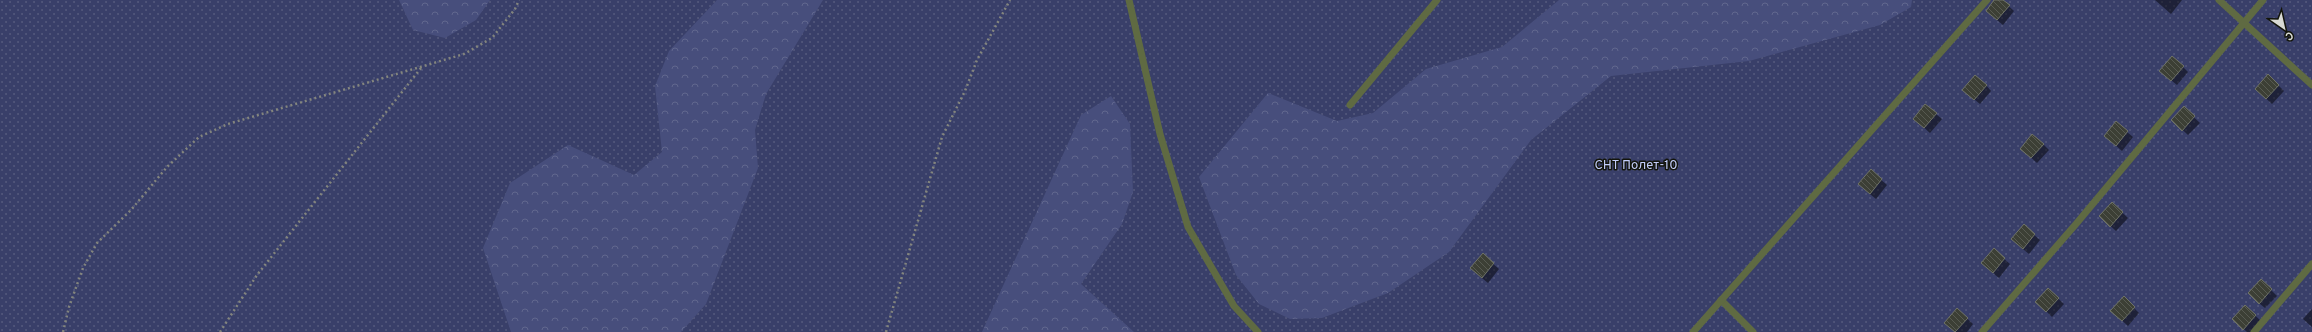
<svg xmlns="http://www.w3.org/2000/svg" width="2312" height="332" font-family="Overpass,sans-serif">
<defs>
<pattern id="grass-dots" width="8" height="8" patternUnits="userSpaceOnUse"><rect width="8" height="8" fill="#393f69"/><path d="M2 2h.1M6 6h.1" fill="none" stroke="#555a7e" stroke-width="1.8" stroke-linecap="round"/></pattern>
<pattern id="forest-crowns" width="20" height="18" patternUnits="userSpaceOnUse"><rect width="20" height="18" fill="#474e7c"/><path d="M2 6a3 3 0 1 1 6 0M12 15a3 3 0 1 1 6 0" fill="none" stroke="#61678e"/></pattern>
<pattern id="building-back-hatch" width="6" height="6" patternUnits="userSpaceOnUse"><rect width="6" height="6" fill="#3c3f35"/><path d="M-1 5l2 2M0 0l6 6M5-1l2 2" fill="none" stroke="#575a51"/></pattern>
</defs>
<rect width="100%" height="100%" fill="#1c1e15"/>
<!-- grass -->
<rect fill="url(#grass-dots)" x="0" y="0" width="2312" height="332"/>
<!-- forest -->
<g fill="url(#forest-crowns)">
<polygon points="399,0 490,0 476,20 445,38 413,30"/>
<polygon points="717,0 823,0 766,94 755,130 758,168 706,304 681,332 511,332 483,248 510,183 568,145 634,175 662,152 655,86 669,51"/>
<polygon points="1559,0 1912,0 1911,7 1880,25 1749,61 1611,76 1531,140 1449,252 1388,293 1322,318 1290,319 1259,304 1236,275 1199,177 1268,93 1337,121 1373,113 1426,69 1502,47"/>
<polygon points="1111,96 1130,124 1133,192 1122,224 1081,284 1134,332 982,332 1081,115"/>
</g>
<!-- shadow -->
<g fill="#0007">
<polygon points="1996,0 2002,0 2014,11 2003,25 1992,16"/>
<polygon points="2155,0 2182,0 2171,14"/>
<polygon points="2183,67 2188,72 2177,85 2166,76"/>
<polygon points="1986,85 1991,91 1980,104 1969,95"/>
<polygon points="2278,85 2284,91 2272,104 2261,94"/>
<polygon points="1925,105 1942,119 1930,133 1920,124"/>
<polygon points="2184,108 2200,123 2188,135 2172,120"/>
<polygon points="2116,123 2133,137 2122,151 2105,136"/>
<polygon points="2043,144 2049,150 2037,163 2027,154"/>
<polygon points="1871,171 1887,185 1876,199 1865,190"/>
<polygon points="2112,203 2128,218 2116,231 2106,222"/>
<polygon points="2024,226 2040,240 2029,254 2018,245"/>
<polygon points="1994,250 2010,264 1999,278 1988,269"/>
<polygon points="1483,255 1499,269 1488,283 1477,274"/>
<polygon points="2261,280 2277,296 2265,308 2254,299"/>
<polygon points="2048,289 2064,304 2052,317 2042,307"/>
<polygon points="2245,306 2261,321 2251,332 2247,332 2233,319"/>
<polygon points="2134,308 2139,313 2128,326 2117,316"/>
<polygon points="1957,309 1973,324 1967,332 1955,332 1951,328"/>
<polygon points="2312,309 2312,327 2303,319"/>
</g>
<!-- building -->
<g fill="url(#building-back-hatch)" stroke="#6f7367">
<polygon points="1994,0 2003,0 2010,5 1997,20 1986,11"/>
<polygon points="2172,56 2184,66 2171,81 2159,71"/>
<polygon points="2268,74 2279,85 2266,99 2255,89"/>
<polygon points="1975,75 1987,85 1974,100 1962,90"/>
<polygon points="1925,104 1937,113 1924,128 1913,119"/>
<polygon points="2184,106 2195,116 2182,131 2171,120"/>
<polygon points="2116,121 2128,131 2116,146 2104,136"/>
<polygon points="2032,134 2044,144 2031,158 2020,149"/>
<polygon points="1871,169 1882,179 1870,194 1858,184"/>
<polygon points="2112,202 2123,212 2110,227 2099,216"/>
<polygon points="2024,224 2035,234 2023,249 2011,239"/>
<polygon points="1994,248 2005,258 1993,273 1981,263"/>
<polygon points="1483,253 1494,263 1482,278 1470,268"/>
<polygon points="2261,279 2272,289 2259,304 2248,293"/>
<polygon points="2048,288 2059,298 2046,312 2035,302"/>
<polygon points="2124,296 2135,307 2122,321 2110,311"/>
<polygon points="2245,305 2256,315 2243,330 2232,319"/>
<polygon points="1957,308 1968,318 1955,332 1944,323"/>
</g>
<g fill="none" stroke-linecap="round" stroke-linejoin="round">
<!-- path -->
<g stroke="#83857e" stroke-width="2.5" stroke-dasharray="2 3" stroke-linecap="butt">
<polyline points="63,332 69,307 83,268 97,243 131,210 167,167 199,137 228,124 464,54 492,38 515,9 519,0"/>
<polyline points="220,332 257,275 421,68"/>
<polyline points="886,332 942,137 965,91 977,60 1010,0"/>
</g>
<!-- lane -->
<g stroke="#5f6a42" stroke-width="7">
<polyline points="1129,0 1160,134 1188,227 1234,306 1258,332"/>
<polyline points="2219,0 2312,85"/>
<polyline points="1350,105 1437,0"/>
<polyline points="1721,300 1753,332"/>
<polyline points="1693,332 1987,0"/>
<polyline points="1982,332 2076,224 2263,0"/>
<polyline points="2254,332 2312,264"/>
</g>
</g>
<g text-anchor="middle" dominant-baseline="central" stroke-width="3" stroke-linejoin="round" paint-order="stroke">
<!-- park labels -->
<g font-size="13" fill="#c3cdfa" stroke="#13150c">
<text x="1636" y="166">СНТ Полет-10</text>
</g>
</g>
<!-- north arrow -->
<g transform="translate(2284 28) rotate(146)" stroke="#13150c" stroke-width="3" paint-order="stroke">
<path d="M0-3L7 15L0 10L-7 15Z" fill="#d8dad4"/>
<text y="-6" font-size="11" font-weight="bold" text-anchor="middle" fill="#d8dad4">С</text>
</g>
</svg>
